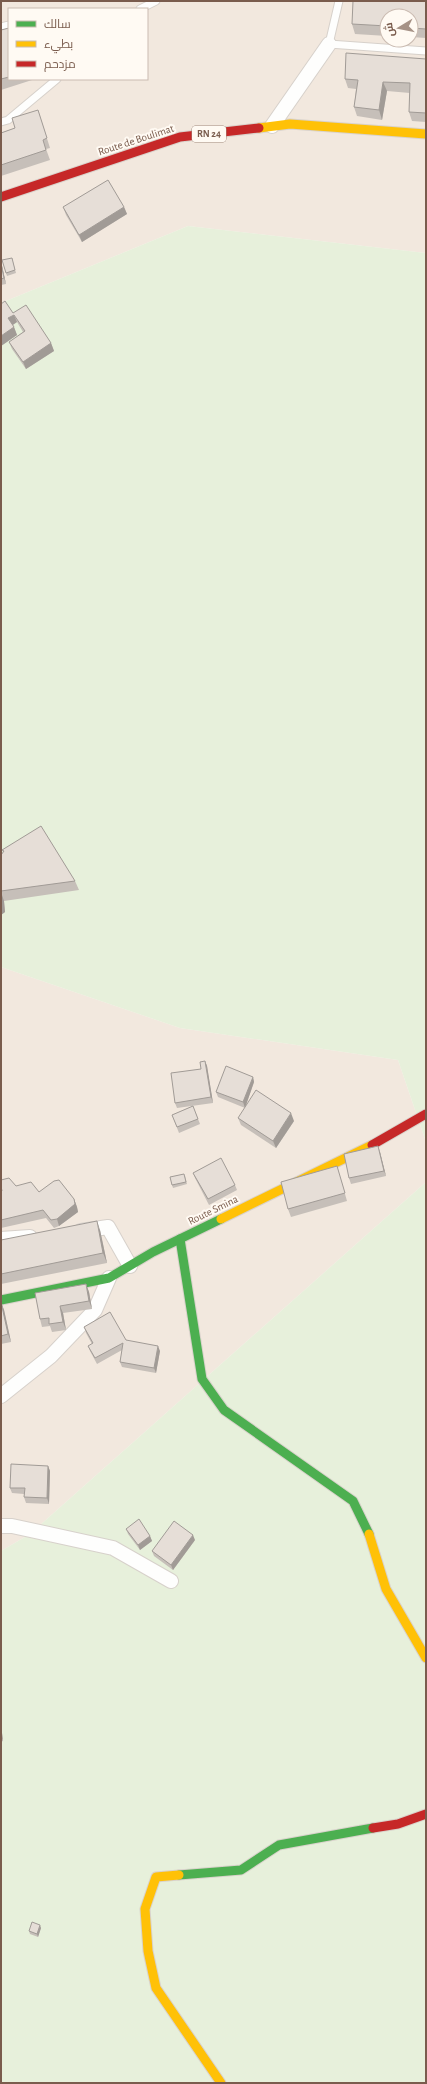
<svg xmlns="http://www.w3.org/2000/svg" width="427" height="2084" font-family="'Alegreya Sans',Cairo,sans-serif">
<rect width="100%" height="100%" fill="#f9f5f0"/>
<!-- residential -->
<g fill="#f2e8de" fill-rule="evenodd">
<path d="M1,1H426V253L188,226L1,303ZM9,9H147V79H9ZM387,16H411V40H387Z"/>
<polygon points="1,967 180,1028 398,1060 426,1142 426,1182 30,1534 1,1551"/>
</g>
<!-- green -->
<g fill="#e7f0db">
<polygon points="188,226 426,253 426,1142 398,1060 180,1028 1,967 1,303"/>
<polygon points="426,1182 426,2083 1,2083 1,1551 30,1534"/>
</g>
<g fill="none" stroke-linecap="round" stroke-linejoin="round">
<!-- lane casing -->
<g stroke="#d7d1cb" stroke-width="9">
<g id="lane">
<polyline points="339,1 329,44 426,51"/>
<polyline points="140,9 156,1"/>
<polyline points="1,27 9,25"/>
<polyline points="1,122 8,120 57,79"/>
</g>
</g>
<!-- street casing -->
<g stroke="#d7d1cb" stroke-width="16">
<g id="street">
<polyline points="272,126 329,44"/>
<polyline points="81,1231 108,1227 130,1266"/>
<polyline points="1,1239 30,1237"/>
<polyline points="1,1396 51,1356 95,1310 109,1278"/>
<polyline points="1,1526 12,1526 113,1548 171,1581"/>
</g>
</g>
<!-- fast casing -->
<g stroke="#d9d2cb" stroke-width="11">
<g id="fast">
<polyline points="180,1239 202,1379 224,1410 353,1501 369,1534"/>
<polyline points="1,1300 109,1278 153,1252 221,1219"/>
<polyline points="179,1875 241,1870 279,1845 373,1828"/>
</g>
</g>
<!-- slow casing -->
<g stroke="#d9d2cb" stroke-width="11">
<g id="slow">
<polyline points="259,128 290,124 426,134"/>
<polyline points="221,1219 372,1145"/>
<polyline points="369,1534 386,1589 426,1658"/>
<polyline points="179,1875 156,1877 145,1909 148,1951 156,1988 221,2083"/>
</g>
</g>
<!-- jam casing -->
<g stroke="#d9d2cb" stroke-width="11">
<g id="jam">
<polyline points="1,197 180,137 259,128"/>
<polyline points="372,1145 426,1114"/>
<polyline points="373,1828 398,1824 426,1814"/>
</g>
</g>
<!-- lane -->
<use href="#lane" stroke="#fefefd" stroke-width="7"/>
<!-- street -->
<use href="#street" stroke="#fefefd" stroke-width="14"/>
<!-- fast -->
<use href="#fast" stroke="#4caf50" stroke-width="9"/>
<!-- slow -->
<use href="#slow" stroke="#ffc107" stroke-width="9"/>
<!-- jam -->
<use href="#jam" stroke="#c62828" stroke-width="9"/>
</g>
<!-- wall -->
<g fill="#c6bfb9">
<polygon points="426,1 426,38 411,37 411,16 387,16 387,36 355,34 352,24"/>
<polygon points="9,28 9,79 32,79 32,80 1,90 1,30"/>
<polygon points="426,59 426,122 412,121 409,112 410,93 387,91 382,120 357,116 354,107 356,89 348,88 345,79"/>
<polygon points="38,110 50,148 46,149 50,160 1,176 1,133 15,128"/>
<polygon points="63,207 124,207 127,214 82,242 66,215"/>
<polygon points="12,258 16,273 7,276 6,273"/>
<polygon points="1,261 6,284 1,285"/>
<polygon points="1,304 51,343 54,351 26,369 12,349 9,342 23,332 17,322 13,325 17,335 1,346"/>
<polygon points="2,850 75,881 79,890 4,901 5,912 1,915 1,852 2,854 3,852"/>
<polygon points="205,1061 207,1066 213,1103 177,1108 175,1103 201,1069"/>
<polygon points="253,1077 254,1082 245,1108 218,1097 216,1092"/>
<polygon points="193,1106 200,1124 179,1133 172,1115"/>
<polygon points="238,1118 294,1121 276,1148 241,1125"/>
<polygon points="380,1152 386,1176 351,1184 349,1178"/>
<polygon points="337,1166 347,1201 291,1217 288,1209"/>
<polygon points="193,1173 235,1185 237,1190 209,1205 195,1178"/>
<polygon points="185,1176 187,1184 173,1188 172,1185"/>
<polygon points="1,1192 39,1192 74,1199 77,1207 78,1212 59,1226 54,1228 46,1218 1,1228"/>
<polygon points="100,1230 107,1263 1,1284 1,1240"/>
<polygon points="86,1284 89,1292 92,1309 63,1313 66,1330 52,1332 50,1326 42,1327 40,1319"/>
<polygon points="1,1302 4,1310 11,1342 1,1344"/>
<polygon points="84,1327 160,1351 156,1373 122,1367 120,1362 122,1350 97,1364 90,1351 88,1346 92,1344 86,1333"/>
<polygon points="48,1466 50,1471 49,1504 26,1503 24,1497 24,1494 12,1493 10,1488"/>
<polygon points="126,1529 150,1536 152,1541 140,1550 128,1534"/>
<polygon points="195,1540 173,1570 154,1556 152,1551"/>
<polygon points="1,1725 3,1741 1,1742"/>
<polygon points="41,1928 38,1937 30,1934 29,1931"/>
</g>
<!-- shaded-wall -->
<g fill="#a19b96">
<polygon points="383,82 387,91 382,120 379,110"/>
<polygon points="124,207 127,214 82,242 79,235"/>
<polygon points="1,261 6,284 4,278 1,264"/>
<polygon points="14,315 17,322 11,326 8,318"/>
<polygon points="14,327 17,335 1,346 1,336"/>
<polygon points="51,343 54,351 26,369 23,362"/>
<polygon points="1,892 4,901 5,912 1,915"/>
<polygon points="205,1061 207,1066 213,1103 211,1097"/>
<polygon points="253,1077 254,1082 245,1108 243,1102"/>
<polygon points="291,1113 294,1121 276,1148 273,1141"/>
<polygon points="378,1146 380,1152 386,1176 384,1171"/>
<polygon points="74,1199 77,1207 78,1212 59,1226 57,1219"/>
<polygon points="97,1221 100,1230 107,1263 103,1253"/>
<polygon points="86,1284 89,1292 92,1309 89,1301"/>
<polygon points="1,1302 4,1310 11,1342 8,1334"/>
<polygon points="60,1306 63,1313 66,1330 63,1322"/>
<polygon points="158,1346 160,1351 156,1373 154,1368"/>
<polygon points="48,1466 50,1471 49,1504 47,1498"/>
<polygon points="193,1535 195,1540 173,1570 171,1565"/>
<polygon points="150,1536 152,1541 140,1550 138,1545"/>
<polygon points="1,1725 3,1741 1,1736"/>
<polygon points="40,1925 41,1928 38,1937 37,1934"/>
</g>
<!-- building -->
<g fill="#e6ded7" stroke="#a19b96">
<polygon points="353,1 426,1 426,29 411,28 411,16 387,16 387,26 352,24"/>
<polygon points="9,28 9,77 1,79 1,30"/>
<polygon points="346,53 426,59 426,113 409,112 410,83 383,82 379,110 354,107 358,80 345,79"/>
<polygon points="38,110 47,138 43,140 46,150 1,165 1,133 15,128 12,118"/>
<polygon points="108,180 124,207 79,235 63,207"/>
<polygon points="12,258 15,270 6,273 2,260"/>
<polygon points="1,264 4,278 1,279"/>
<polygon points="5,301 13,313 26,305 51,343 23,362 9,342 25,331 14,315 8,318 14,327 1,336 1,304"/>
<polygon points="41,826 75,881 1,891 1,855 4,851 2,850"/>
<polygon points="205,1061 211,1097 175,1103 171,1073 201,1069 200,1062"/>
<polygon points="226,1066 253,1077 243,1102 216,1092"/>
<polygon points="256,1090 291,1113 273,1141 238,1118"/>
<polygon points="193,1106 198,1119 177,1127 172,1115"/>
<polygon points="378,1146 384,1171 349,1178 344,1154"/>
<polygon points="221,1158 235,1185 208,1199 193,1173"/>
<polygon points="337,1166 345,1193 288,1209 281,1182"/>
<polygon points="184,1174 186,1182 172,1185 170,1177"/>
<polygon points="9,1178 16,1186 31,1182 39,1192 54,1181 59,1180 74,1199 75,1204 57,1219 51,1220 43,1210 1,1220 1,1192 2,1191 1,1186 1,1180"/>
<polygon points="97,1221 103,1253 1,1274 1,1240"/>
<polygon points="86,1284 89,1301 60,1306 63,1322 49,1324 49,1318 40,1319 35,1293"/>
<polygon points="1,1302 8,1334 1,1336"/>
<polygon points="110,1312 126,1340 158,1346 154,1368 120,1362 123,1343 95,1358 88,1346 93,1343 84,1327"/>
<polygon points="11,1464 48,1466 47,1498 24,1497 25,1488 10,1488"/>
<polygon points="139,1519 150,1536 138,1545 126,1529"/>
<polygon points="174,1521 193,1535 171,1565 152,1551"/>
<polygon points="32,1922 40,1925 37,1934 29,1931"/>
</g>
<g text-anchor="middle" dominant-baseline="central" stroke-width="4" stroke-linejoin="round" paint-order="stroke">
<!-- shield labels -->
<rect fill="#fffaf3" stroke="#a28b7f" stroke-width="1" x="192" y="126" width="34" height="16" rx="3"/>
<g font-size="10" font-weight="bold" fill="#7a5c4d">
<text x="209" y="134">RN 24</text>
</g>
<!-- street labels -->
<g font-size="11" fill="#7a5c4d" stroke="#fffaf3">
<text transform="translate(136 140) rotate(-18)">Route de Boulimat</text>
<text transform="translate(213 1210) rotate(-26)">Route Smina</text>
</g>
</g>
<!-- border -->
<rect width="427" height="2084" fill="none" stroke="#7a5c4d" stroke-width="4"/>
<!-- legend -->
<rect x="8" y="8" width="140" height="72" fill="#fffaf3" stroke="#cabbb1"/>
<rect x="16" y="21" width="20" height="6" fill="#4caf50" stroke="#cabbb1"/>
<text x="44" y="28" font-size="12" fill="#7a5c4d">سالك</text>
<rect x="16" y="41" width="20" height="6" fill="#ffc107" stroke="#cabbb1"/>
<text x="44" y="48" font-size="12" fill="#7a5c4d">بطيء</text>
<rect x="16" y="61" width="20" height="6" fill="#c62828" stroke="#cabbb1"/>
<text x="44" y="68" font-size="12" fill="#7a5c4d">مزدحم</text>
<!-- north arrow -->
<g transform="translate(399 28) rotate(260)"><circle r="19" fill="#fffaf3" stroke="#cabbb1"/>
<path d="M0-3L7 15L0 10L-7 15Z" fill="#a69286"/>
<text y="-6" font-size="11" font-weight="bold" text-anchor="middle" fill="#7a5c4d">ش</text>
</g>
</svg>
